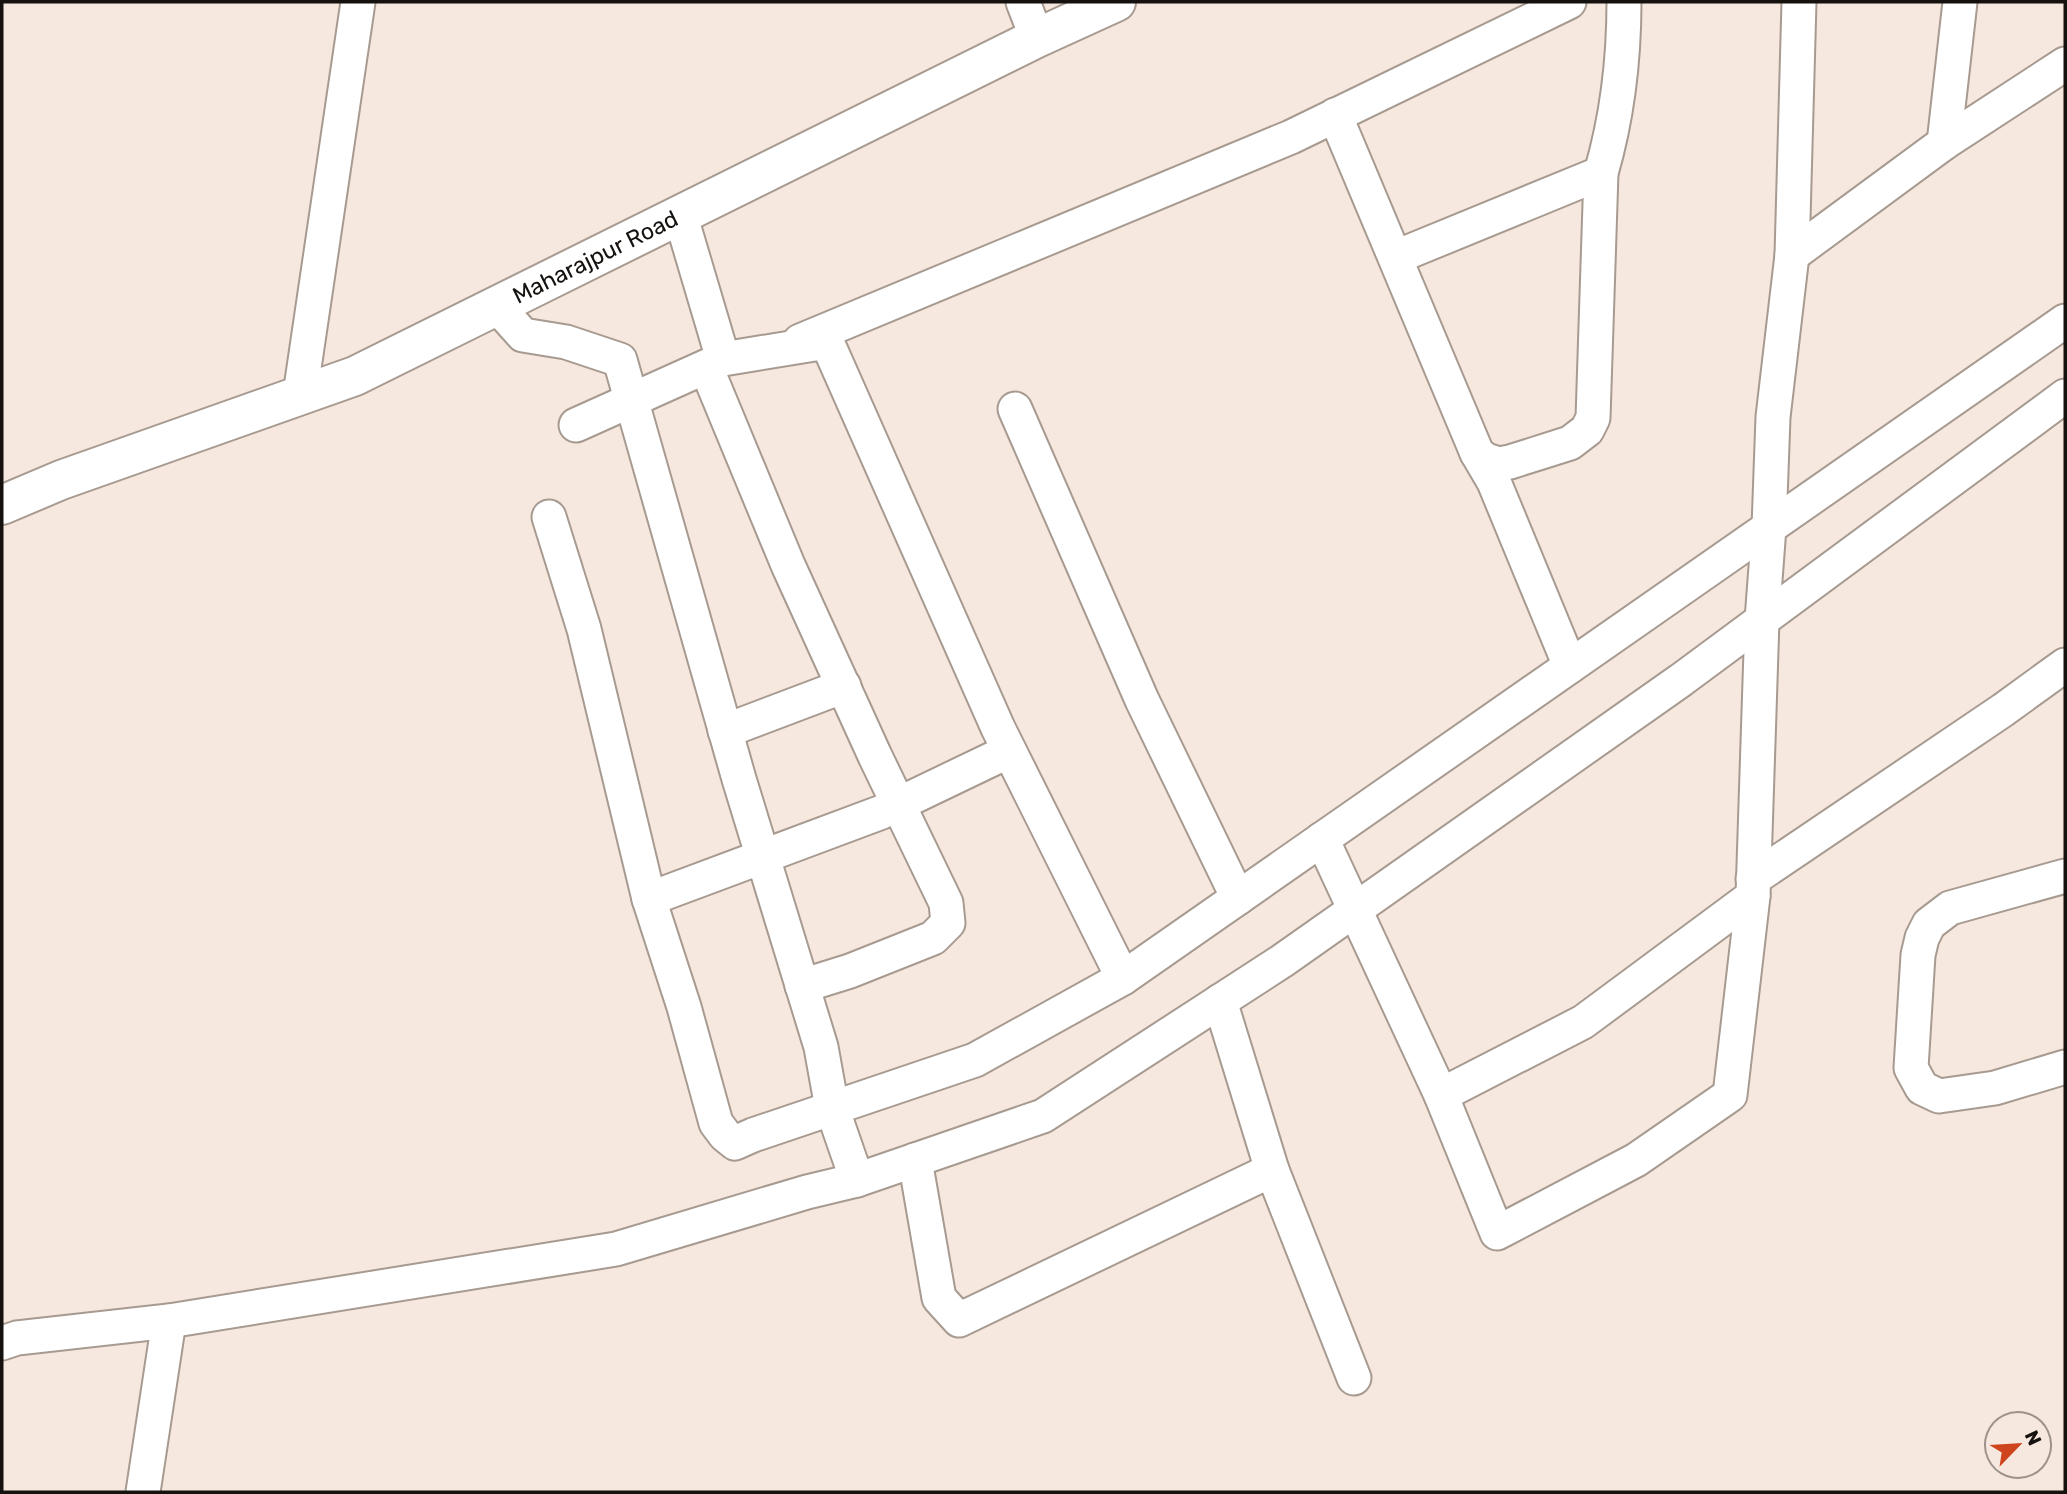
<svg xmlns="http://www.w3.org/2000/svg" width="2067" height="1494" font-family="Rubik,sans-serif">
<rect width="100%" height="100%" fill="#f6e8de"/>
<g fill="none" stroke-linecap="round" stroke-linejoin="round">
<!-- minor casing -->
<g stroke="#a79a90" stroke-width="37">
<g id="minor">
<polyline points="1023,2 1037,38"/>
<path d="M1335,115L1477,453L1486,460L1499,464L1510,462L1570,443L1587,430L1593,418L1601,173C1617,118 1624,58 1624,2"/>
<polyline points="1944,143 1960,2"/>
<polyline points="680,214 723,359 827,342 998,728 1123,978"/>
<polyline points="1792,255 1944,143 2065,64"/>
<polyline points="1396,257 1601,173"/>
<polyline points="496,305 523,335 566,342 620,360 739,779 821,1047 832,1108 857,1180"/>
<polyline points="800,341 1291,137 1569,2"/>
<polyline points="706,367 788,565 875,756 946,903 948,923 933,938 850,971 802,986"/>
<polyline points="300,395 358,2"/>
<polyline points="1015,409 1142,700 1238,898"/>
<polyline points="576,425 723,359"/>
<polyline points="1477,453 1494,482 1570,666"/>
<polyline points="549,517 584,629 649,899"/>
<polyline points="725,731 844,686"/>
<polyline points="1009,751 882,812 649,899 684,1007 716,1123 725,1135 735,1143 753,1135 975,1060 1123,978 2065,321"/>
<polyline points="1322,839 1441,1095 1497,1233 1636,1160 1730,1095 1753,896 1762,620 1769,527 1773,417 1792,255 1799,2"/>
<polyline points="2065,876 1950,908 1929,924 1922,938 1918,955 1911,1068 1922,1088 1939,1096 1995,1088 2065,1067"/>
<polyline points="1753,879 2003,710 2065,665"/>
<polyline points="1220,1001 1272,1170 1354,1378"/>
<polyline points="1441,1095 1583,1022 1753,896"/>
<polyline points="915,1160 939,1298 959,1320 1272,1170"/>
<polyline points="2,1343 17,1338 169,1321 616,1249 807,1192 857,1180 1043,1116 1282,961 1681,680 2065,396"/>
<polyline points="143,1492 169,1321"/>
</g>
</g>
<!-- tertiary casing -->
<g stroke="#a79a90" stroke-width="42">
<g id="tertiary">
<path id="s1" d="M2,505L61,480L355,376L1037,38L1116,2"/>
</g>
</g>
<!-- minor -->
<use href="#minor" stroke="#fff" stroke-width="33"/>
<!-- tertiary -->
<use href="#tertiary" stroke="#fff" stroke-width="38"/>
</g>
<g text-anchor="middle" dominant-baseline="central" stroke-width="7" stroke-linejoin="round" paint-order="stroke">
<!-- street labels -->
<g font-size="23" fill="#15110e" stroke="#f6e8de">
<text stroke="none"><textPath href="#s1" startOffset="644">Maharajpur Road</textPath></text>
</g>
</g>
<!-- border -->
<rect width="2067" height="1494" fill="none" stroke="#15110e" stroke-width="7"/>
<!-- north arrow -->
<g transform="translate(2018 1445) rotate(65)"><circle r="33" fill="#f6e8de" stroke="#9c928b" stroke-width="2"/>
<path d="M0-5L12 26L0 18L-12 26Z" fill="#cd441d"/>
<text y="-10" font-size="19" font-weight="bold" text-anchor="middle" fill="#15110e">N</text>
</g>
</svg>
